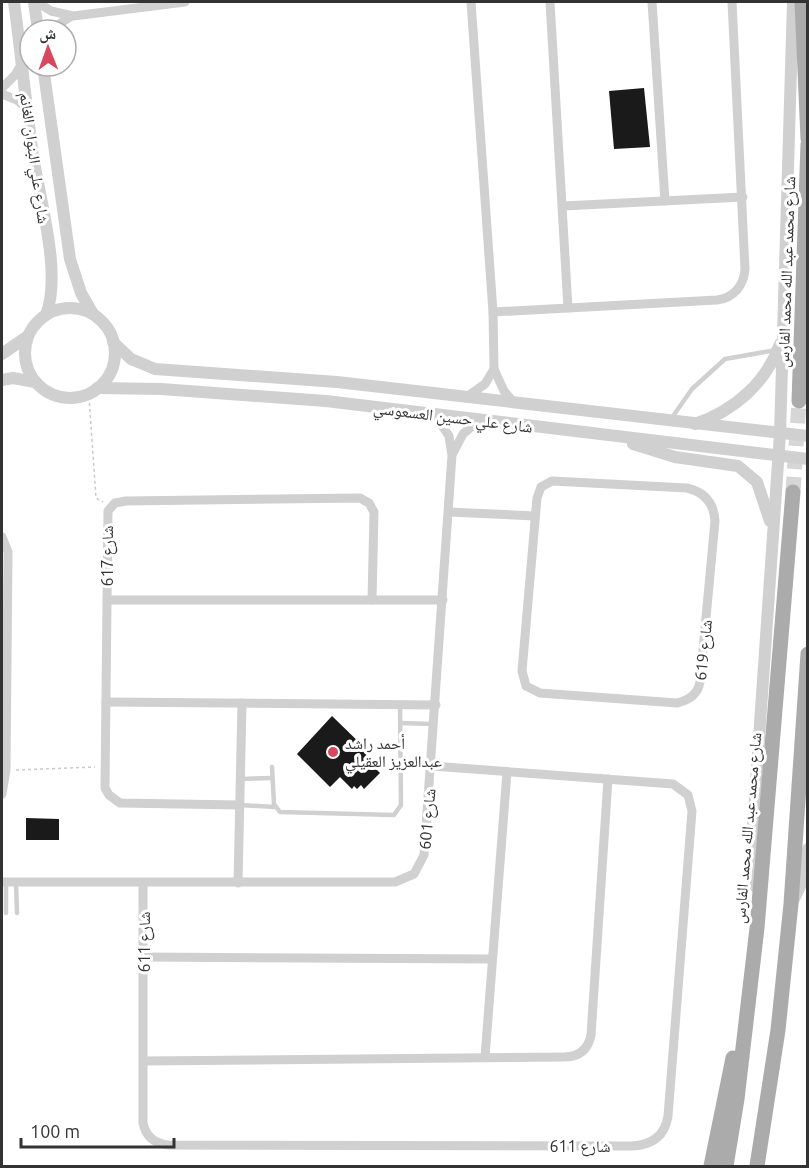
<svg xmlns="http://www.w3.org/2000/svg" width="809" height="1168" font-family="Ubuntu,'Noto Naskh Arabic',sans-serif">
<rect width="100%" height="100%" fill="#fff"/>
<!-- building -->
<g fill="#1a1a1a">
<polygon points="644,88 650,147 614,149 609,91"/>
<polygon points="332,716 367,750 365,753 378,766 376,769 380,773 364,789 361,785 357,789 354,786 352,789 340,777 330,787 297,754"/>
<polygon points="26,818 59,819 59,840 26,840"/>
</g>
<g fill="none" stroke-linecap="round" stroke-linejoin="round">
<!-- primary-tunnel -->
<polyline stroke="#d6d6d6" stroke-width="15" stroke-dasharray="15 8" stroke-linecap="butt" points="793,492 799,401"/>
<!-- path -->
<g stroke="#cacaca" stroke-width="1.5" stroke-dasharray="3 3" stroke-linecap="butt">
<polyline points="89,397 96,498 103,502"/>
<polyline points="16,770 95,767"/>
</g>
<!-- service -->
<g stroke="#d0d0d0" stroke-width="4.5">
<polyline points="671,419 692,389 725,359 776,350"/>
<polyline points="400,723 432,724"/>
<polyline points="272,767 274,804 280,812 394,815 401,805 400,705"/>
<polyline points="239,779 272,778"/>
<polyline points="239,805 275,807"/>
<polyline points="6,882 6,913"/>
<polyline points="16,883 17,913"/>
</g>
<!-- minor -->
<g stroke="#d0d0d0" stroke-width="9">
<polyline points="37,2 51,11 73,16 185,2"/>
<polyline points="471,2 493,312 494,369 504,391 514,403"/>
<polyline points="550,2 568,308"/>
<polyline points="652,2 665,201"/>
<polyline points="50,30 70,17"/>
<polyline points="2,88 15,75 22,63"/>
<polyline points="2,94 17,100 27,109"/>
<polyline points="563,206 743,197"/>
<path d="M493,312L717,300C734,298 744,285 745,269L732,2"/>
<polyline points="468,396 485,384 494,369"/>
<polyline points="453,453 463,434 479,420"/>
<path d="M552,481L687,488C704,492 714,503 715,521L700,682C698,694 690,700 677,703L540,693L526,686L522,671L537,498L541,487Z"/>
<polyline points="449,512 535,516"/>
<polyline points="2,537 8,552 6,770 2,794"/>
<polyline points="107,600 443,600"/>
<polyline points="106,702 436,705"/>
<polyline points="239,805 120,803 109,795 105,788 108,511 115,503 126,501 360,498 369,503 374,512 372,600"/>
<polyline points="2,882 395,882 414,874 424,855 452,455 449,436 435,415"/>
<path d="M143,883V1123C146,1137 155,1144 169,1145L632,1146C652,1145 665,1136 668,1116L692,811L688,795L673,784L432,766"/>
<polyline points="238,883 242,703"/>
<polyline points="144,957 492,959"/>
<polyline points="485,1057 507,772"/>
<path d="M144,1061L564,1057C579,1057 588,1050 591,1035L608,779"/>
</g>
<!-- tertiary -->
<g stroke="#d0d0d0" stroke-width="12">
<path d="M14,2C21,53 26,105 33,156C40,201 62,274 46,315"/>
<polyline points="34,2 38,30"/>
<polyline points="43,66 70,259 81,293 93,314"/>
<circle cx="70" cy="353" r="45"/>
<polyline points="113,342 131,359 155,369 337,382 808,436"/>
<polyline points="2,354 28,336"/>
<polyline points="2,380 13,378 35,382"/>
<polyline points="97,388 161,389 326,401 808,459"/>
<path d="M695,424C734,411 766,383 780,344"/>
<polyline points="633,444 675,457 738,466 757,482 770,521"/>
<polyline points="756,887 753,825 780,434 793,2"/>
<polyline points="792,903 804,878 808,849"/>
</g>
<!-- primary -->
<g stroke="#ababab" stroke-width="15">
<polyline points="802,2 808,139"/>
<polyline points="799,401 808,144"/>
<polyline points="711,1166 733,1058"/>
<polyline points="726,1166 737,1099 757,928 793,492"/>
<polyline points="757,1166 778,1030 791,904 808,654"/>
</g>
</g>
<!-- markers -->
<circle fill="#d8475d" stroke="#fff" stroke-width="2" cx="333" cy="752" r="6"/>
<g text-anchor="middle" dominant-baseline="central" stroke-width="6" stroke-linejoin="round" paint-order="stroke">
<!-- street labels -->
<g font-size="16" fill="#333" stroke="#fff">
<text transform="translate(35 158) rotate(82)">شارع علي البنوان الغانم</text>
<text transform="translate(786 272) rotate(-88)">شارع محمد عبد الله محمد الفارس</text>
<text transform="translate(453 417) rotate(7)">شارع علي حسين العسعوسي</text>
<text transform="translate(107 556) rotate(-90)">شارع 617</text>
<text transform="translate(703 650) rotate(-84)">شارع 619</text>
<text transform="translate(427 819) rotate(-85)">شارع 601</text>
<text transform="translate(747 828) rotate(-85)">شارع محمد عبد الله محمد الفارس</text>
<text transform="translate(144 942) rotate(-90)">شارع 611</text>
<text x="580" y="1146">شارع 611</text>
</g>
<!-- poi labels -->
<g font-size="16" fill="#333" stroke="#fff" text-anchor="start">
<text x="345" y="743">أحمد راشد<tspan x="345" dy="18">عبدالعزيز العقيلي</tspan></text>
</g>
</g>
<!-- border -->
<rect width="809" height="1168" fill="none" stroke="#333333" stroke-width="6"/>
<!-- north arrow -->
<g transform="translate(48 48) rotate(359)"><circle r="28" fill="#ffffff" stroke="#adadad" stroke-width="1.5"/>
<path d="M0-4.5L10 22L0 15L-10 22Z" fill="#d8475d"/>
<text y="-9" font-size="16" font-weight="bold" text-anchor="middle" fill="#333333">ش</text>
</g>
<!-- scale -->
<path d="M21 1138v9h153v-9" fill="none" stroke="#333333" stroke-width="3"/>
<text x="30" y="1138" font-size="18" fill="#333333" stroke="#ffffff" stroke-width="4.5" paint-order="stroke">100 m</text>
</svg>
